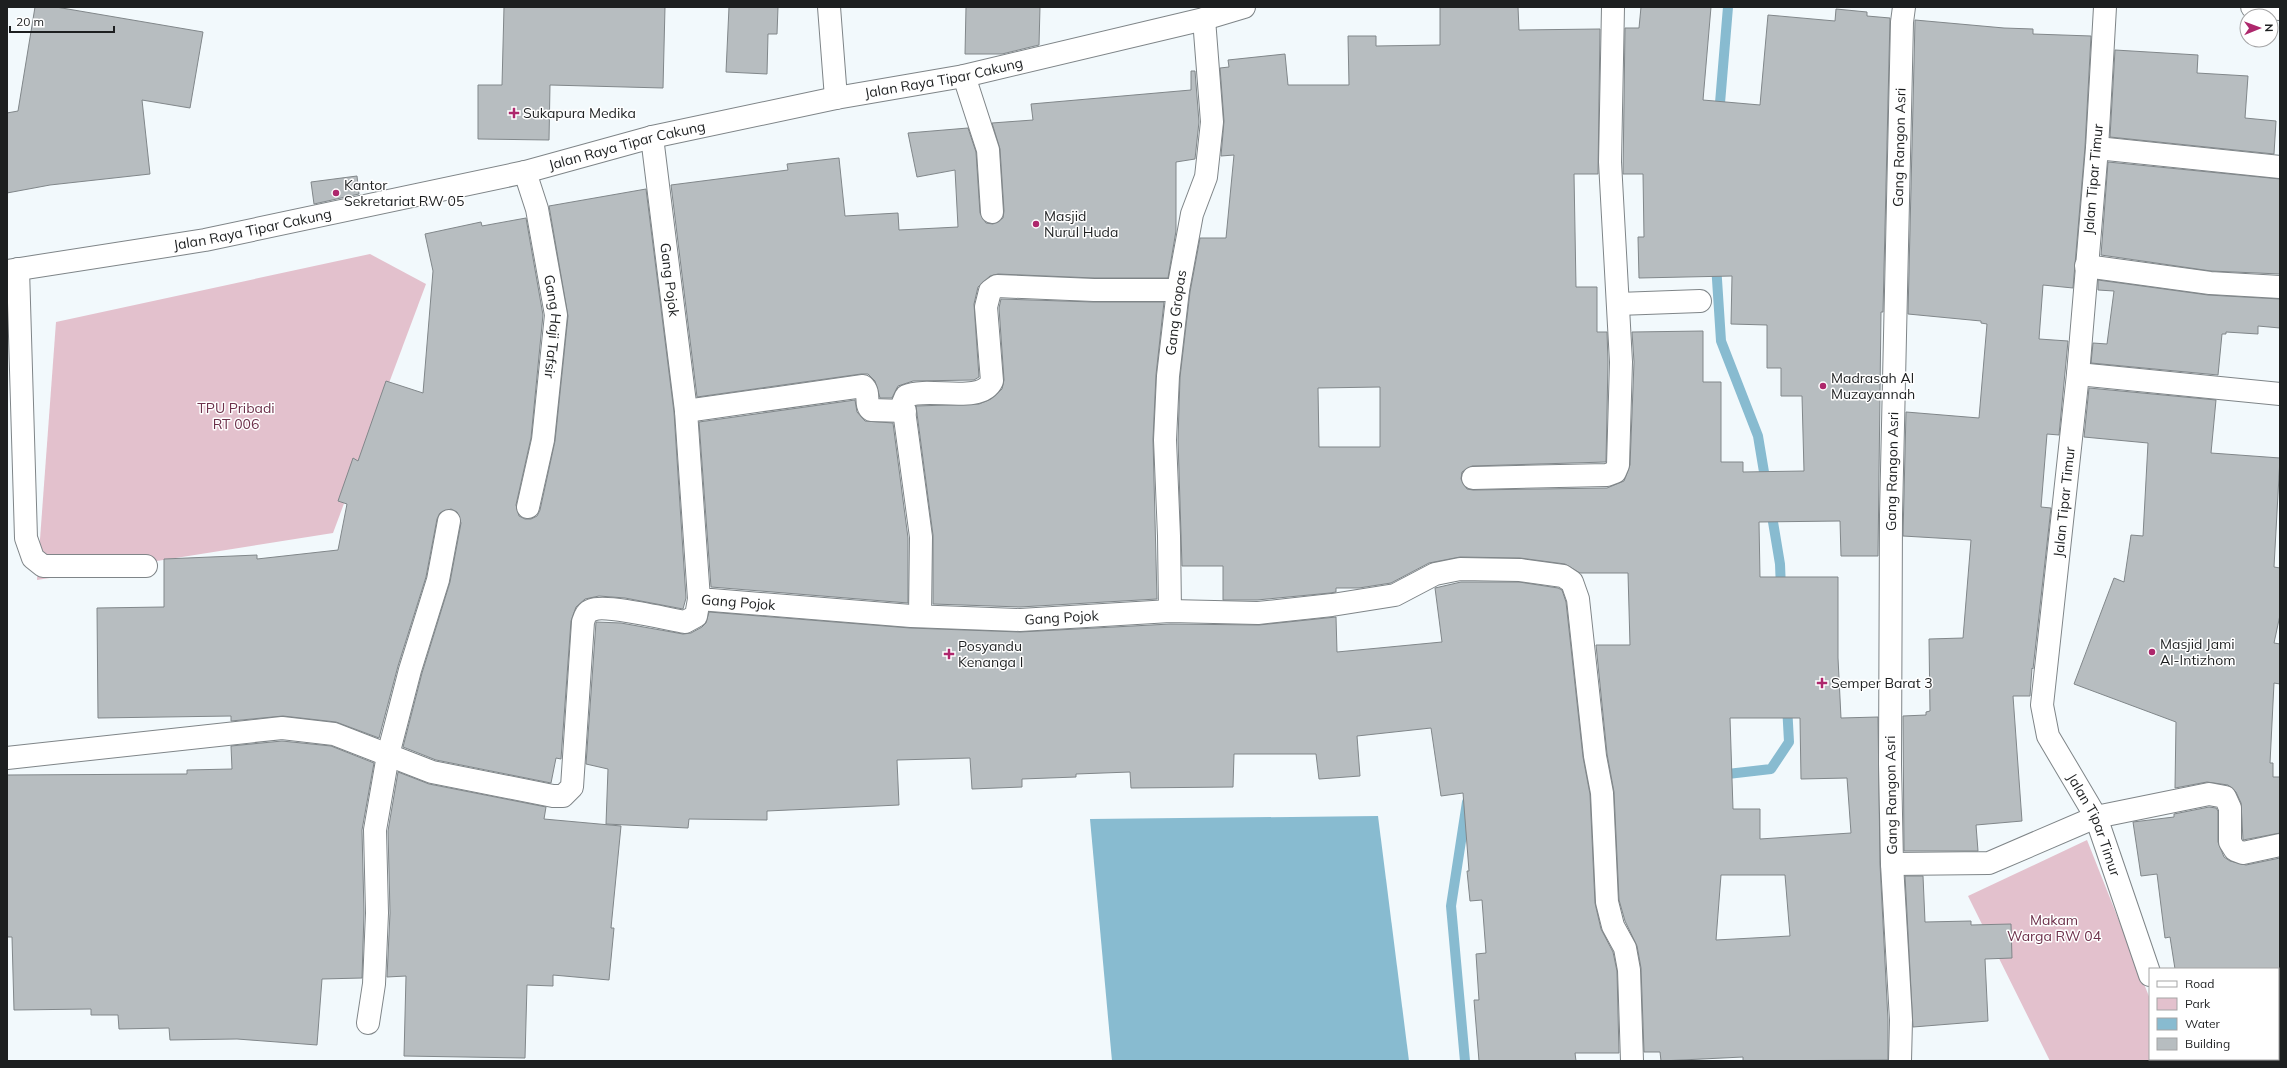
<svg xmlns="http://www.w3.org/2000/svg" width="2287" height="1068" font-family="Mulish,sans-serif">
<rect width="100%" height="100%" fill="#f2f9fc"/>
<!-- green -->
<g fill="#e3c1cd">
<polygon points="370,254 426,284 333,533 37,580 56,322"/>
<polygon points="2087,840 2150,999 2150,1059 2165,1059 2159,1061 2050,1061 1968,896"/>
</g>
<!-- water -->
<polygon fill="#88bbd0" points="1378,816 1409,1061 1112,1061 1090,819"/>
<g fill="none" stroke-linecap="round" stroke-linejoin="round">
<!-- stream -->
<g stroke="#88bbd0" stroke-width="10">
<polyline points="1719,115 1728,7"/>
<polyline points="1716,264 1721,341 1758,436 1766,484"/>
<polyline points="1771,510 1780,564 1781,589"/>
<polyline points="1719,775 1771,769 1789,742 1787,705"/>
<polyline points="1465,1061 1451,906 1467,802"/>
</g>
</g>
<!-- building -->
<g fill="#b7bdc0" stroke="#81878a" fill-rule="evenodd">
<polygon points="35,7 56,7 203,32 190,108 142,100 150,174 50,185 7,193 7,113 18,111"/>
<polygon points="504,7 665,7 663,88 550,85 549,140 478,139 478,85 502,85"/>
<polygon points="729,7 778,7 777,34 768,34 767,74 726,72"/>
<polygon points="966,7 1040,7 1039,45 1002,54 965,54"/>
<path d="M1440,7H1518L1519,30L1600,29L1598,174H1574L1576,287H1597V332H1607L1608,362L1606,462L1472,466L1462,472L1461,479L1467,489L1473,490L1607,488L1624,481L1630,465L1634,362L1632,332L1703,331V382H1721V462H1743V472L1804,471L1802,396H1781V368H1767V325L1731,324L1732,276L1639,278L1638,237H1644L1643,174H1623L1625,28H1639L1641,7H1711L1703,100L1760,105L1768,15L1835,21L1836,9L1867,12V16L1890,18L1883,312H1881L1878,556H1841L1840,521L1759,522L1760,577H1838V658L1841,718L1878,717L1880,864L1888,1020V1060L1743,1061V1057L1661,1061L1660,1052H1644L1641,968L1637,946L1625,921L1619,900L1614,792L1607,754L1596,645H1630L1628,573H1580L1565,564L1520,558L1460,557L1429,563L1391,583L1359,588H1336V592L1330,593L1257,600H1223V566H1182L1178,440L1180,377L1190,292L1200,238H1226L1234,155L1221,156L1224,121L1220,68L1229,67L1228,60L1285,54L1288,85H1349L1348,36H1376V46L1440,45ZM1380,387V447H1319L1318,388ZM1730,718H1800L1801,779L1847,778L1851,833L1760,839V809H1733ZM1721,875H1785L1790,936L1716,940Z"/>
<polygon points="1915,20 2004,28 2033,29 2033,34 2091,36 2085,147 2073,288 2043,285 2039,339 2068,341 2059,435 2047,434 2041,507 2051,508 2033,669 2032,668 2030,696 2013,696 2022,821 1976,825 1978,851 1904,851 1903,716 1926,715 1926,712 1930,711 1929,639 1963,638 1971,540 1903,536 1906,412 1979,418 1987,324 1981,323 1981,321 1908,314"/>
<polygon points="2115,50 2198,55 2197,73 2248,76 2245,118 2276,121 2274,154 2110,137"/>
<polygon points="1191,71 1195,71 1199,122 1195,159 1176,162 1176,231 1168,278 1094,278 998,274 990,276 978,287 974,304 979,377 974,380 913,381 898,386 892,398 880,398 875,381 868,374 861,374 697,397 671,185 788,170 787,164 839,158 845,216 898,213 899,230 958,227 955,170 917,177 908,133 968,128 976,152 980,213 986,223 993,224 1003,218 1004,211 1000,149 992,123 1033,120 1031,104 1191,90"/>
<polygon points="2108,162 2280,179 2280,274 2211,271 2101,255"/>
<polygon points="357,176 359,194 314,204 311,182"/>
<polygon points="646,189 674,412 686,598 683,609 625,598 599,596 585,599 576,607 571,621 561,759 556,758 551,783 436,760 403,747 422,673 450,582 461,523 457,512 451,509 440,513 437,519 426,577 398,666 379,738 336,722 283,716 231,721 231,716 98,718 97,608 164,607 164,559 257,555 257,559 338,550 347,504 338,501 353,458 358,461 386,381 423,393 433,271 425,234 481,222 482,226 526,218 543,315 531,438 516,505 519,516 525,519 531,519 537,516 540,510 555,441 568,316 549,206"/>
<polygon points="2098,280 2208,295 2280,299 2280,328 2258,326 2258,334 2226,332 2226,334 2222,334 2218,375 2091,363 2093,343 2107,344 2114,291 2098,290"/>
<polygon points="1001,299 1093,302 1164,302 1156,375 1153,439 1157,599 1020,607 933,604 933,535 916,406 979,404 991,399 1002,389 1004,380 999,308"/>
<polygon points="2089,388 2216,400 2211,453 2280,458 2274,567 2280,568 2280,615 2274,643 2280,644 2280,684 2274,683 2270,763 2273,763 2273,777 2280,777 2280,833 2243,840 2241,803 2236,792 2228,785 2207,782 2175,788 2176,722 2074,684 2114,578 2124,582 2131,535 2143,536 2148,443 2084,437"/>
<polygon points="855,400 857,412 865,421 893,423 908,538 908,603 711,587 699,422"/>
<polygon points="1461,582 1519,582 1558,588 1562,590 1566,602 1583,757 1590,794 1595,903 1601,929 1613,952 1617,971 1619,1053 1575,1053 1576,1061 1479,1061 1474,1000 1479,1000 1476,954 1486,953 1482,900 1470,901 1467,871 1469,871 1463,793 1441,796 1431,728 1357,736 1360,776 1319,779 1316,754 1234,754 1233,787 1131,788 1130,772 1076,774 1076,777 1022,779 1022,787 972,789 970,758 897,760 899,805 767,811 767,820 689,819 688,828 606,824 608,769 586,764 596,622 621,623 683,634 691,633 702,627 706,623 709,612 910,628 1020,632 1170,624 1259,625 1336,617 1337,652 1442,642 1435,588"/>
<polygon points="282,741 331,746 374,763 362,830 364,913 362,978 322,979 317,1045 237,1039 170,1040 169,1028 119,1029 118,1015 91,1015 91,1009 14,1010 12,937 7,937 7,775 187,774 187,770 232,769 231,746"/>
<polygon points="398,772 429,784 546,807 544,819 621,826 611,928 614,928 609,980 553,975 553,986 527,985 525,1058 404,1056 406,976 387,977 390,913 388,831"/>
<polygon points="2209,807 2216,808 2218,811 2218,842 2224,857 2230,861 2246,865 2280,858 2280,969 2175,969 2170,937 2165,938 2157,874 2141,876 2133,822 2174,817 2174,814"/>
<polygon points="1905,876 1923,876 1925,922 1971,921 1971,925 2011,924 2012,958 1985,959 1988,1021 1913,1027"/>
</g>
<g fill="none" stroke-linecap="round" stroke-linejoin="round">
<!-- minor casing -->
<g stroke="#7f8588" stroke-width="24">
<g id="minor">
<polyline points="829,7 836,98"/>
<path id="s1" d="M2105,7L2097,148L2078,374L2042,705L2048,736L2096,817L2150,975"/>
<polyline points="2252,7 2280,9"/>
<polyline points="964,76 988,150 992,212"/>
<path id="s2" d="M652,137L686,411L699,599L911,616L1020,620L1170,611L1258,613L1332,605L1395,595L1435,574L1460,569L1520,570L1563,576L1572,582L1578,599L1595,756L1602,793L1607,902L1613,926L1625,948L1629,970L1632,1061"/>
<polyline points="2097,148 2280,167"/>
<path id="s3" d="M525,172L537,209L556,315L543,440L528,507"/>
<polyline points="2086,266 2210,283 2280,287"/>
<polyline points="18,269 26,538 33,558 43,566 146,566"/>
<path id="s4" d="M7,271L205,240L525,172L652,137L836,98L964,76L1204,19L1244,7"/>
<polyline points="1618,304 1700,301"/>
<polyline points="2078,374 2280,394"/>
<path d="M686,411L863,386C871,393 864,404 871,410L905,411"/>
<polyline points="1473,478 1607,475 1615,472 1618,465 1621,362 1610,162 1613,7"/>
<path id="s5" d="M1170,611L1169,536L1165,440L1168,376L1178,290L1192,214L1206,177L1212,122L1204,19"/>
<path d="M920,616L921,537L903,403L906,396C929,386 981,405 992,381L986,307L990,291L997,286L1094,290H1178"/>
<path d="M7,758L282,728L334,734L432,772L553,796H563L572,787L583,622C585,616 586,612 592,610C605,604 668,619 685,622L696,616L699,599"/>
<polyline points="1892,864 1989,863 2096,817 2209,794 2225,797 2230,808 2230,842 2235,850 2243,853 2280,845"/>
<polyline points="368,1023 374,984 377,913 375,830 388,755 410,670 438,580 449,521"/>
<polyline points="2179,1059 2180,1061"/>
<path id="s6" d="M1900,1061L1901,1020L1892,864L1890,764L1891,515L1902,22L1904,7"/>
</g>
</g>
<!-- minor -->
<use href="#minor" stroke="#fff" stroke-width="22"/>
</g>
<!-- markers -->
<g fill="#ae276c" stroke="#fff" stroke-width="1.5">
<path d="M512 107h4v4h4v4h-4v4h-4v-4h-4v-4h4z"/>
<circle cx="336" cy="193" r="4"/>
<circle cx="1036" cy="224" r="4"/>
<circle cx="1823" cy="386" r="4"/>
<circle cx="2152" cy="652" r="4"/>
<path d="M947 648h4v4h4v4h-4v4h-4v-4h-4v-4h4z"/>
<path d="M1820 677h4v4h4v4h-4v4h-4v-4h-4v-4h4z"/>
</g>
<g text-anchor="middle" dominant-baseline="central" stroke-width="3" stroke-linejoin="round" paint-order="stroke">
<!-- street labels -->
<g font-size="14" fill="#1d1f20" stroke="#fff">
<text stroke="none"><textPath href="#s4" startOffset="957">Jalan Raya Tipar Cakung</textPath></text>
<text stroke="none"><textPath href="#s4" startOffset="633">Jalan Raya Tipar Cakung</textPath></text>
<text stroke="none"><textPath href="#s6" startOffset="914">Gang Rangon Asri</textPath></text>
<text transform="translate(2093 179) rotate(-85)">Jalan Tipar Timur</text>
<text stroke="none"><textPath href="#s4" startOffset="249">Jalan Raya Tipar Cakung</textPath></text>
<text stroke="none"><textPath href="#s2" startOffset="144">Gang Pojok</textPath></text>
<text stroke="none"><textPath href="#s5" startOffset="299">Gang Gropas</textPath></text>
<text stroke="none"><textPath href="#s3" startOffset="158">Gang Haji Tafsir</textPath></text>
<text stroke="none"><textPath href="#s6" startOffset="590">Gang Rangon Asri</textPath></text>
<text transform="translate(2064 502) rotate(-84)">Jalan Tipar Timur</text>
<text stroke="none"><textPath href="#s2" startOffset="504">Gang Pojok</textPath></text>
<text stroke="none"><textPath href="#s2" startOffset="828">Gang Pojok</textPath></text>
<text transform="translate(1891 795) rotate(-91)">Gang Rangon Asri</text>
<text stroke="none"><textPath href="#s1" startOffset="833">Jalan Tipar Timur</textPath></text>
</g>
<!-- poi labels -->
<g font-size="14" fill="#1d1f20" stroke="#fff" text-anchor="start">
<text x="523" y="113">Sukapura Medika</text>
<text x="344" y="185">Kantor<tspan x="344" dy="16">Sekretariat RW 05</tspan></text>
<text x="1044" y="216">Masjid<tspan x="1044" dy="16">Nurul Huda</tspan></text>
<text x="1831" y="378">Madrasah Al<tspan x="1831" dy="16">Muzayannah</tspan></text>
<text x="2160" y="644">Masjid Jami<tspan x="2160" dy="16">Al-Intizhom</tspan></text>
<text x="958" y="646">Posyandu<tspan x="958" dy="16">Kenanga I</tspan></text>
<text x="1831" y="683">Semper Barat 3</text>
</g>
<!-- park labels -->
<g font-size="14" fill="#6c304a" stroke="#fff">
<text x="236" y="408">TPU Pribadi<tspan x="236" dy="16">RT 006</tspan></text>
<text x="2054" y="920">Makam<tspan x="2054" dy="16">Warga RW 04</tspan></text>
</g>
</g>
<!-- border -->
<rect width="2287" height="1068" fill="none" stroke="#1d1f20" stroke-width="16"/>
<!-- legend -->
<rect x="2149" y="968" width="130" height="92" fill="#ffffff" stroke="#a5a5a6"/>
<rect x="2157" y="981" width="20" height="6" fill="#ffffff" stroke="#a5a5a6"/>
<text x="2185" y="988" font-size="12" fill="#1d1f20">Road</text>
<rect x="2157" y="998" width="20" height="12" fill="#e3c1cd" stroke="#a5a5a6"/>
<text x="2185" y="1008" font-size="12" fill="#1d1f20">Park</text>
<rect x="2157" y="1018" width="20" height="12" fill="#88bbd0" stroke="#a5a5a6"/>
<text x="2185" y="1028" font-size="12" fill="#1d1f20">Water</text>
<rect x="2157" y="1038" width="20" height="12" fill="#b7bdc0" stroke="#a5a5a6"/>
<text x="2185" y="1048" font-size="12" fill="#1d1f20">Building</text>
<!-- north arrow -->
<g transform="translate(2259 28) rotate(89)"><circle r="19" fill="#ffffff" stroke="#a5a5a6"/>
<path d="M0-3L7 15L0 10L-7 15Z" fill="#ae276c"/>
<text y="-6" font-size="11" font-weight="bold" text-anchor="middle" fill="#1d1f20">N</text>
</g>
<!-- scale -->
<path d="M10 26v6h104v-6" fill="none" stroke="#1d1f20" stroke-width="2"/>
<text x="16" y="26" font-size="12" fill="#1d1f20" stroke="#ffffff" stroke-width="3" paint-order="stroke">20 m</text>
</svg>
